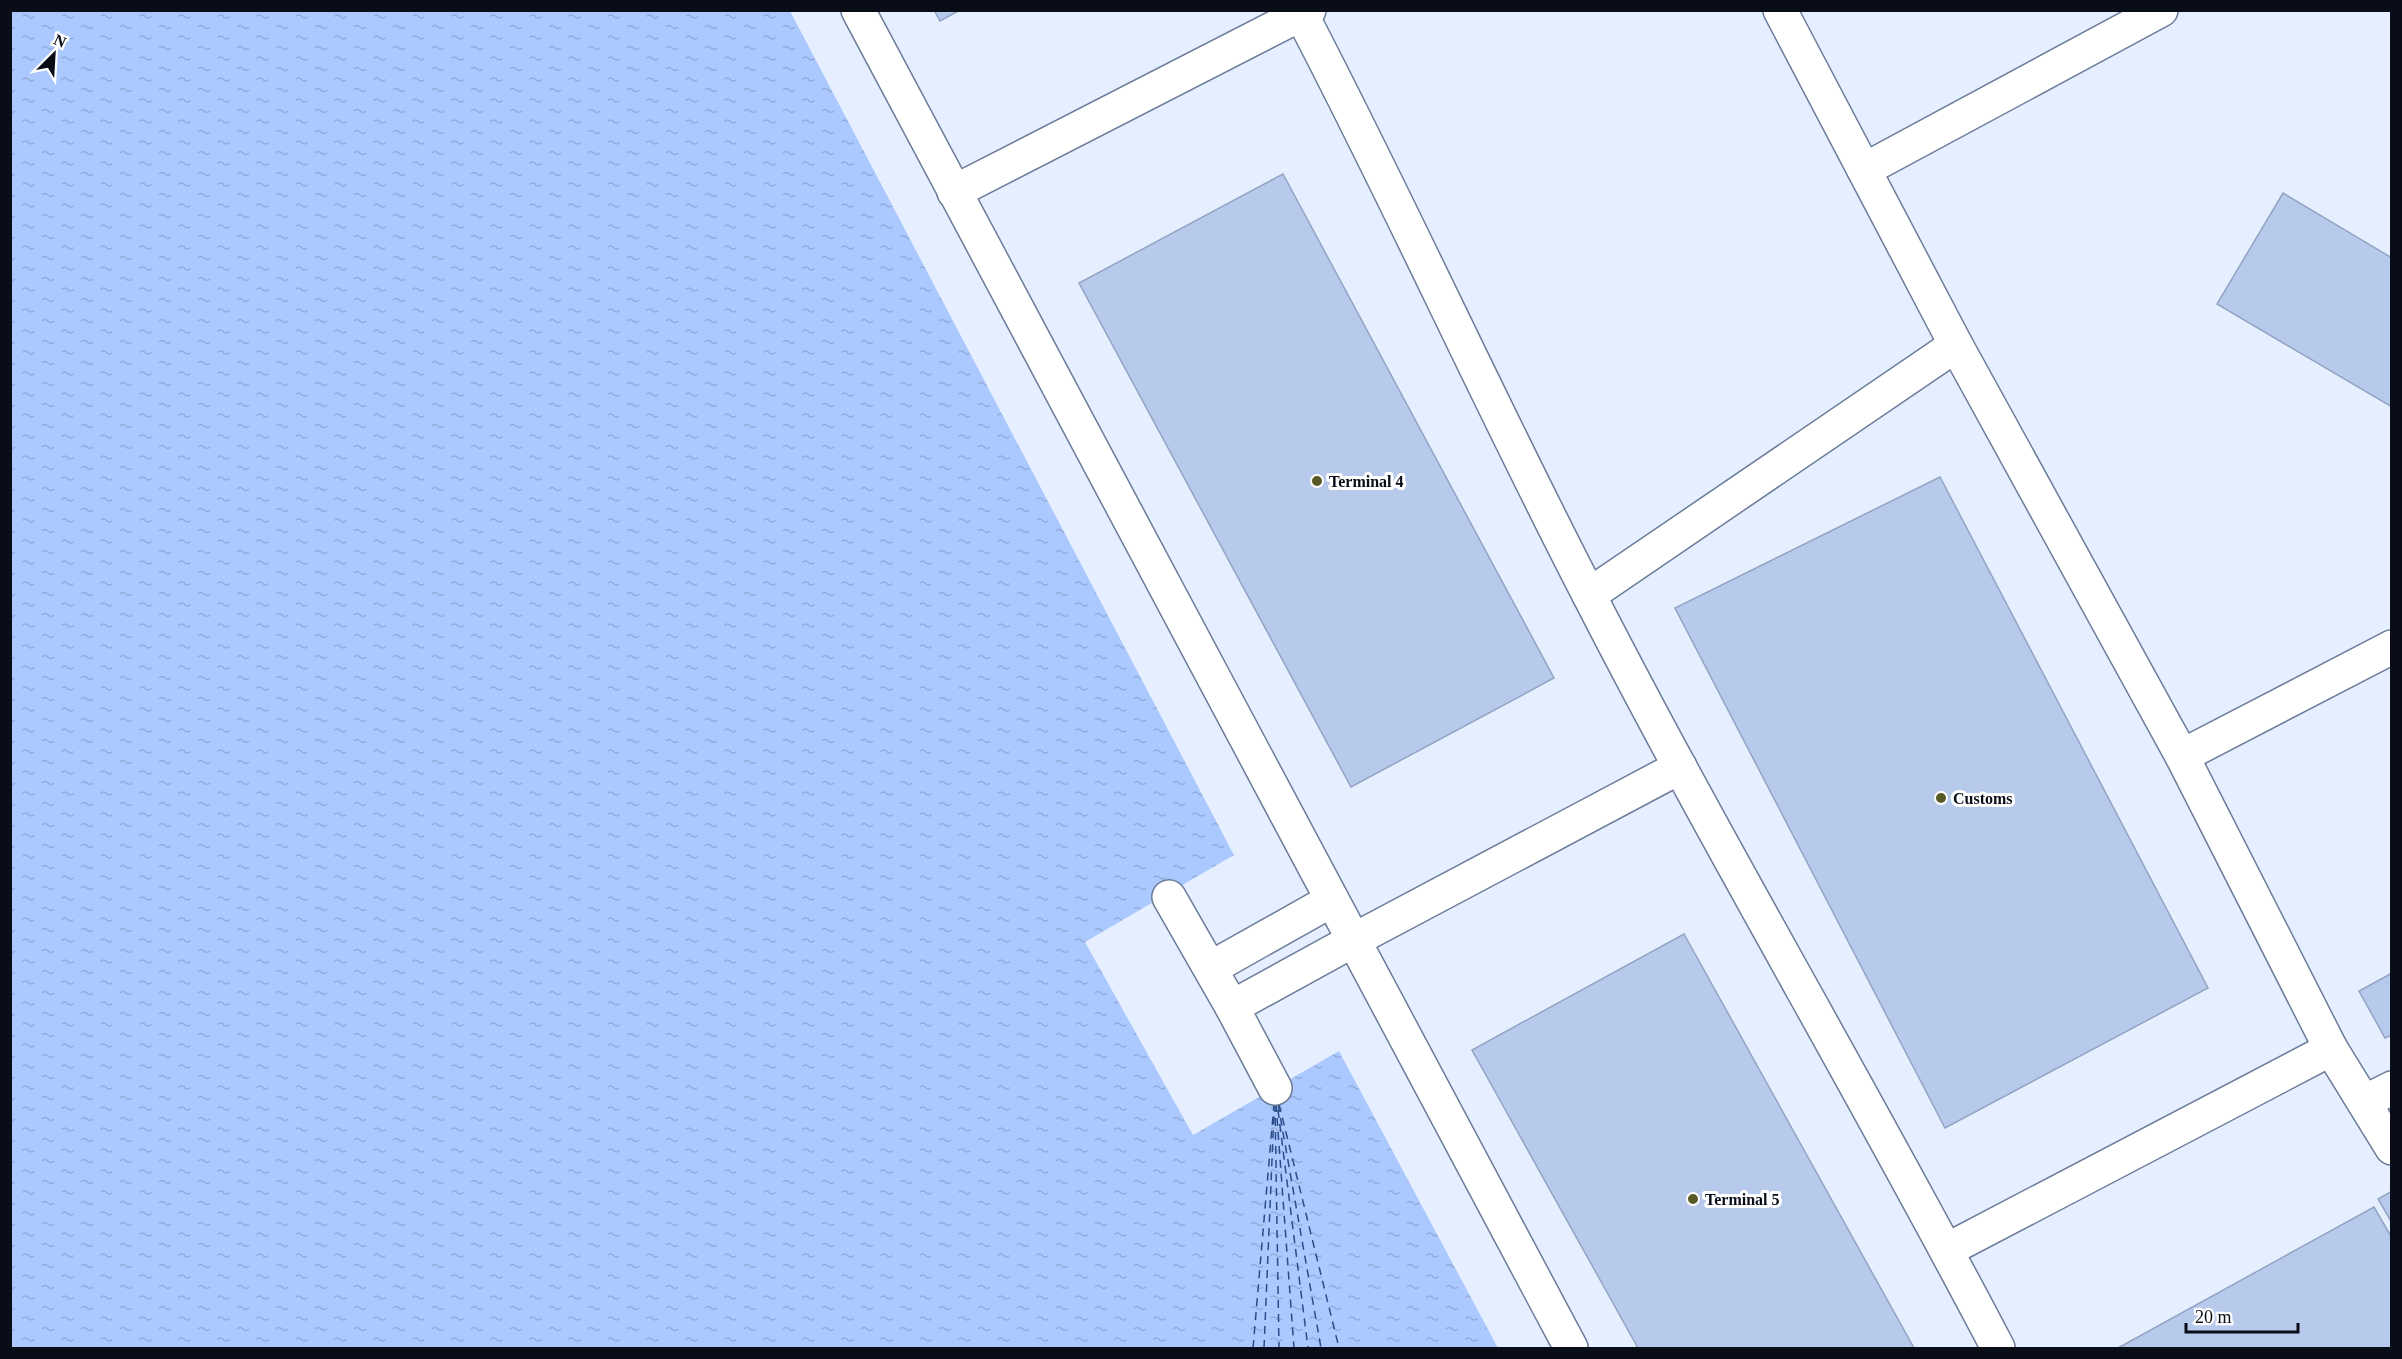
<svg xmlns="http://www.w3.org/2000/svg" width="2402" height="1359" font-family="Georgia,serif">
<defs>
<pattern id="water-ripples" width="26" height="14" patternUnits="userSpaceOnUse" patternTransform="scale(1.5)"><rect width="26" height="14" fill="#abc9fe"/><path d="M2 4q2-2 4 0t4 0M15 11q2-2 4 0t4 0" fill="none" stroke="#92abd9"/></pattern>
</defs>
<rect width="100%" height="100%" fill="#fafafa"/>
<!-- built -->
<polygon fill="#e5efff" points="790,11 2391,11 2391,1348 1498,1348 1339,1051 1193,1135 1085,942 1234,855"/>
<!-- water -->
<polygon fill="url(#water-ripples)" points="10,11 790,11 1234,855 1085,942 1193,1135 1339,1051 1498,1348 11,1348"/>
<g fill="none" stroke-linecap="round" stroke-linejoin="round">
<!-- ferry -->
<g stroke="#2a4c8a" stroke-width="1.5" stroke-dasharray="8 6" stroke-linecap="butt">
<polyline points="1275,1104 1279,1348"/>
<polyline points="1276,1104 1294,1348"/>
<polyline points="1278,1104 1321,1348"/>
<polyline points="1279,1104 1339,1348"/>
<polyline points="1278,1110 1308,1348"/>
<polyline points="1253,1348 1274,1104"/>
<polyline points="1264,1348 1274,1113"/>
</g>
</g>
<!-- building -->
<g fill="#b8caeb" stroke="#92a4c3" stroke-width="1.5">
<polygon points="934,10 960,10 940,21"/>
<polygon points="1283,174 1554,678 1351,787 1079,283"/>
<polygon points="2283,193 2392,258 2392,407 2217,304"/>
<polygon points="1940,477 2208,988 1945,1128 1675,608"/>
<polygon points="1684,934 1914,1348 1638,1348 1472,1050"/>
<polygon points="2392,973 2392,1035 2385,1038 2359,991"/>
<polygon points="2392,1191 2392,1223 2378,1199"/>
<polygon points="2374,1207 2392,1238 2392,1348 2118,1348"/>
</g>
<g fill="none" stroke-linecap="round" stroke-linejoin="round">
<!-- minor casing -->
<g stroke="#6b7c99" stroke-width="36">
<g id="minor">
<polyline points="858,10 1571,1348"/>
<path d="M1299,10C1400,203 1489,402 1589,595C1719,849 1866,1095 1998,1348"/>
<polyline points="1780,10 1956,345 2182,756 2331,1049 2392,1148"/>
<polyline points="1864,170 2161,10"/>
<polyline points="954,192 1309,10"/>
<polyline points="1589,595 1956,345"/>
<polyline points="2182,756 2392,647"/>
<polyline points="1169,897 1232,1007 1275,1088"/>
<polyline points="1211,968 1332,900"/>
<polyline points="1232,1007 1354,940 1680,767"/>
<polyline points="2364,1102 2392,1088"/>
<polyline points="1947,1250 2331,1049"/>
</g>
</g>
<!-- minor -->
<use href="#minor" stroke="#fff" stroke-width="33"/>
</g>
<!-- markers -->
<g fill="#575927" stroke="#fff" stroke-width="2">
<circle cx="1317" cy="481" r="6"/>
<circle cx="1941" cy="798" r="6"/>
<circle cx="1693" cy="1199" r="6"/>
</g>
<g text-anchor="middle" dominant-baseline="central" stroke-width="6" stroke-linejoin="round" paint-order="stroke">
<!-- poi labels -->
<g font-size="16" font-weight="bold" fill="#080d18" stroke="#fff" text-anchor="start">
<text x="1329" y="481">Terminal 4</text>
<text x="1953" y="798">Customs</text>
<text x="1705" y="1199">Terminal 5</text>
</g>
</g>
<!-- border -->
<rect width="2402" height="1359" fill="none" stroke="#080d18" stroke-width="24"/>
<!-- north arrow -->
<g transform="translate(54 54) rotate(24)" stroke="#ffffff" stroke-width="4.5" paint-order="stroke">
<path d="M0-4.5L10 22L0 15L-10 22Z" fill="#080d18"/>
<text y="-9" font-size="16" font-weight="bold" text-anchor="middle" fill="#080d18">N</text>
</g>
<!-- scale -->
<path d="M2186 1323v9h112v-9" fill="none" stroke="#080d18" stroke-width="3"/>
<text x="2195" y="1323" font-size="18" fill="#080d18" stroke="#ffffff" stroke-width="4.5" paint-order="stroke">20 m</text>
</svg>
